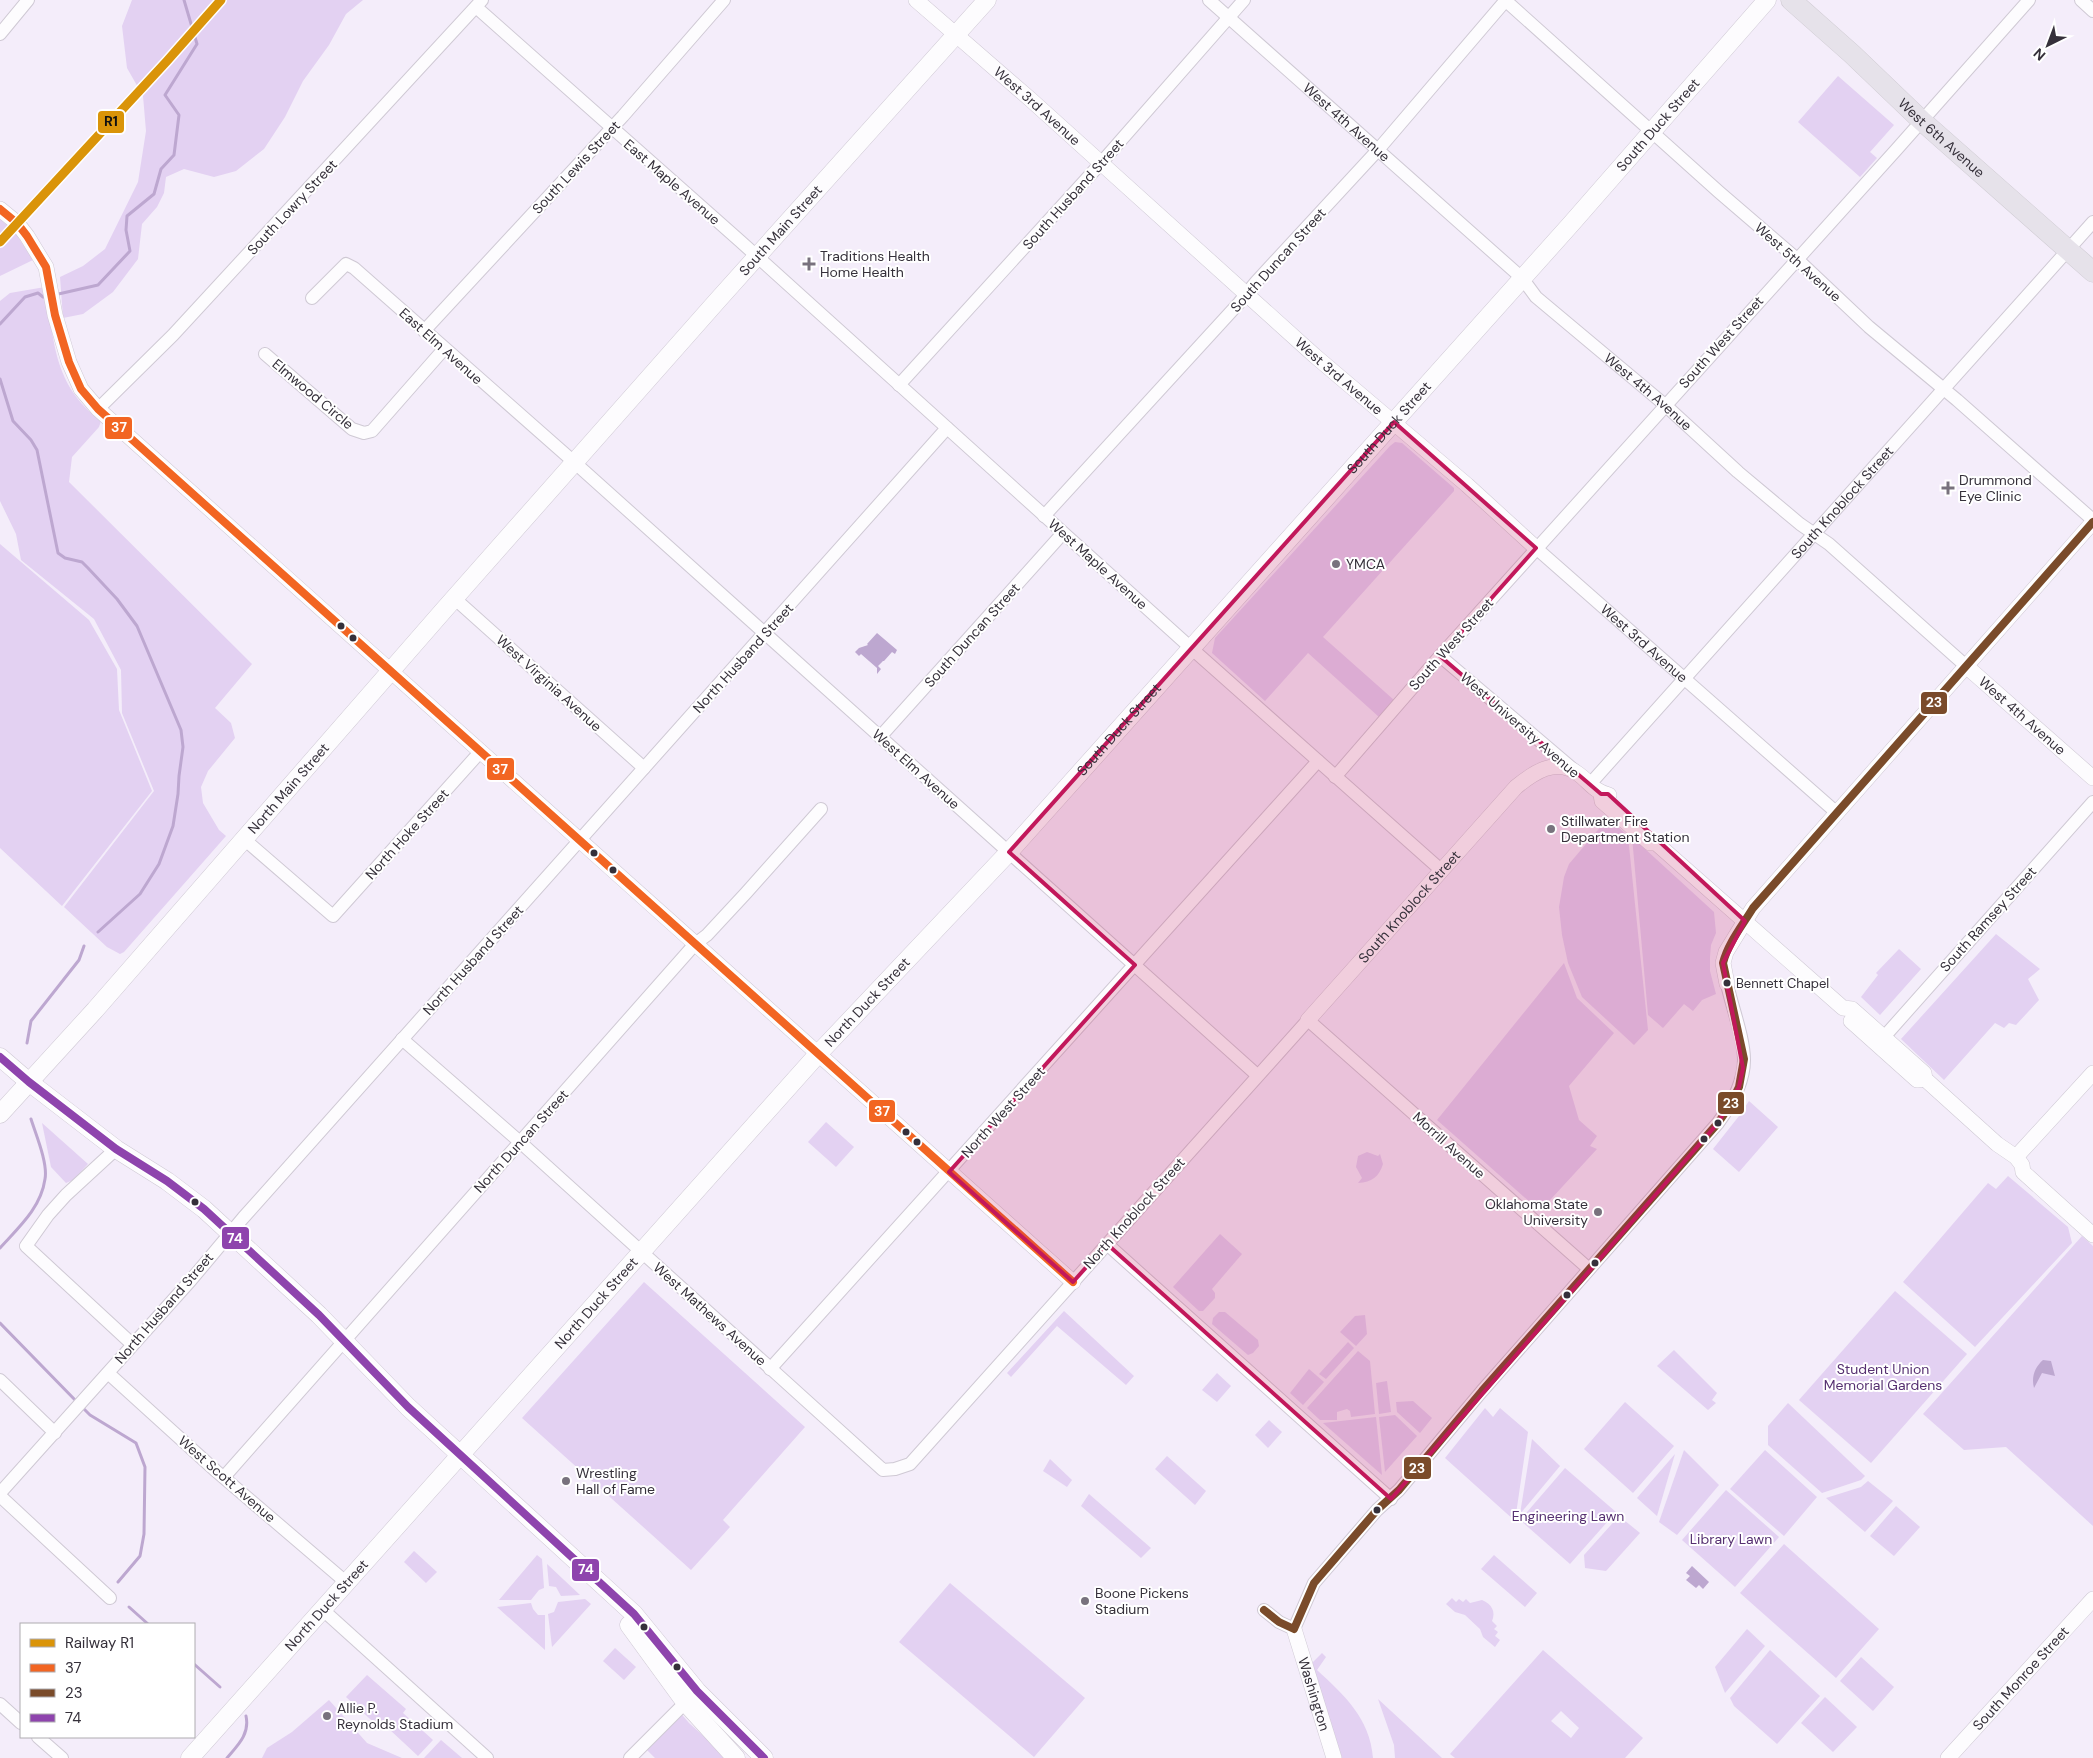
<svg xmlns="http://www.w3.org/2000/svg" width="2093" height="1758" font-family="'DM Sans',sans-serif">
<rect width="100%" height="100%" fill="#f4edfa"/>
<!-- green -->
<g fill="#e3d1f2" fill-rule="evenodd">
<polygon points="132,0 363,0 346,14 329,45 303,81 285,117 264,149 236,171 214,177 184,169 166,177 164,193 157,207 142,224 138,259 113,292 83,314 63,318 60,277 83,266 105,249 138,182 146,131 143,96 127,68 122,26"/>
<polygon points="1838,76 1894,125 1870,152 1877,158 1860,177 1798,122"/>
<polygon points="0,216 10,225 33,260 0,276"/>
<path d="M45,287C55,341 52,384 101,421L99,427L72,457L69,482L252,664L215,708L231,723L235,738L208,771L201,787L203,803L219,830L226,836L124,952L120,954L107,947L64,907L154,791L122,713L121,670L94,619L21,560L16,534L0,501V301L10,293Z"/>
<polygon points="1395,442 1402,443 1454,488 1454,491 1323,637 1394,700 1379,717 1308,653 1265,701 1212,653 1215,638 1390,446"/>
<polygon points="0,544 89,620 117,669 119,710 152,791 62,906 0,848"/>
<polygon points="1608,818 1628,836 1648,1030 1634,1045 1582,997 1568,963 1562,935 1559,907 1564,877 1569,864"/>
<polygon points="1632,837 1714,912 1716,933 1711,945 1710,957 1710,971 1716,994 1702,1000 1693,1011 1684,1004 1663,1028 1648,1015"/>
<polygon points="1996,934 2040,969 2028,979 2039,1000 2016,1025 2009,1023 2004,1028 1995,1023 1944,1080 1901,1039"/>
<polygon points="1899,949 1921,969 1880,1015 1861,997 1878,975 1876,973"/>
<polygon points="1564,963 1577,998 1614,1033 1569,1086 1579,1120 1597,1136 1590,1146 1597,1149 1540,1211 1437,1120"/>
<polygon points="1749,1101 1778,1127 1739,1172 1713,1149 1739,1116"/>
<polygon points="826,1122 854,1147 836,1167 808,1142"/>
<polygon points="42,1123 88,1164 73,1180 66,1183 51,1167"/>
<path d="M1367,1152L1378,1156L1380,1154L1383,1164C1379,1177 1372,1182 1358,1183L1362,1178L1356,1167L1358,1156Z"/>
<polygon points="2008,1176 2068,1227 2072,1243 1975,1347 1903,1282 1988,1183 1996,1189"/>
<polygon points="1220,1234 1242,1254 1212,1289 1215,1293 1215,1298 1203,1311 1199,1311 1173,1287"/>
<polygon points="2082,1236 2093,1246 2093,1526 2006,1447 1964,1450 1923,1414"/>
<polygon points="644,1282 805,1427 723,1520 730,1527 691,1570 522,1418"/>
<polygon points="1895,1291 1967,1354 1871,1463 1799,1400"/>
<polygon points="1064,1311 1134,1376 1126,1385 1057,1326 1011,1377 1007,1373"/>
<polygon points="1219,1312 1225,1312 1258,1340 1259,1346 1253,1353 1248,1355 1212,1324 1213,1318"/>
<polygon points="1365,1315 1367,1334 1356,1346 1340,1332 1355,1316"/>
<polygon points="1348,1342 1354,1348 1326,1379 1319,1374"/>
<polygon points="1674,1350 1717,1393 1712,1400 1716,1403 1708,1410 1657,1366"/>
<polygon points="1358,1351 1370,1361 1375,1414 1351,1417 1350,1411 1347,1409 1337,1412 1337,1420 1320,1420 1307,1408"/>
<polygon points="1309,1369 1324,1382 1303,1405 1290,1393"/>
<polygon points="1217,1373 1231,1386 1217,1402 1202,1390"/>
<polygon points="1387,1381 1391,1412 1379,1414 1376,1383"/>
<polygon points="1413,1401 1432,1418 1420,1433 1397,1412 1396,1402"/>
<polygon points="1625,1402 1674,1446 1633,1493 1584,1449"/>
<polygon points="1788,1403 1865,1476 1861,1480 1822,1493 1768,1445 1768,1426"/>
<polygon points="1485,1408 1493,1417 1500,1408 1528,1432 1515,1521 1445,1458"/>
<polygon points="1395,1415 1417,1436 1385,1472 1379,1417"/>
<polygon points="1376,1417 1382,1475 1323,1423"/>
<polygon points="1269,1420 1282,1432 1268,1448 1255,1435"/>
<polygon points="1532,1439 1560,1466 1520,1514"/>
<polygon points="1684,1450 1719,1485 1677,1535 1659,1522"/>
<polygon points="1765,1450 1817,1497 1784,1536 1730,1489"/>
<polygon points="1675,1454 1657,1516 1637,1498"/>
<polygon points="1167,1456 1206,1491 1195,1505 1155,1469"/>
<polygon points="1050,1459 1072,1480 1067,1487 1043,1471"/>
<polygon points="1565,1468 1616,1512 1570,1564 1520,1520"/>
<polygon points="1868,1481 1893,1501 1865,1532 1826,1498 1861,1487"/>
<polygon points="1726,1490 1779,1537 1735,1587 1682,1540"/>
<polygon points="1089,1494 1151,1548 1141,1558 1081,1506"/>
<polygon points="1896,1506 1920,1527 1894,1556 1870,1536"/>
<polygon points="1619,1516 1640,1533 1606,1571 1585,1568 1584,1555"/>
<polygon points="1784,1544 1879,1629 1836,1678 1740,1593"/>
<polygon points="414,1551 437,1572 426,1583 404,1562"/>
<polygon points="537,1555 542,1559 544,1588 539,1590 531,1600 499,1600"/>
<polygon points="1494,1555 1537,1593 1525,1607 1481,1569"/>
<polygon points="547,1564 580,1595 561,1596 556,1587 549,1586"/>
<polygon points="950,1583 1085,1698 1034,1757 899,1642"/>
<path d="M1452,1598L1456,1602L1459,1599L1463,1602L1466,1599L1470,1603L1482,1600C1492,1604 1496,1612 1492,1621L1497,1626L1494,1629L1498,1632L1495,1636L1500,1640L1495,1647L1483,1637L1480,1629L1465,1615L1455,1612L1446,1604Z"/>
<polygon points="585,1599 591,1604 552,1647 548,1614 554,1612 558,1602"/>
<polygon points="531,1603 533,1609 538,1615 545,1615 545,1650 497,1607"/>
<polygon points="1747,1629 1765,1646 1725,1693 1715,1667"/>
<polygon points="615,1648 636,1667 624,1680 603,1661"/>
<path d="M1543,1650L1643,1738L1625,1758H1455L1450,1754ZM1561,1711L1579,1728L1571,1738L1551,1721Z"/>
<polygon points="1770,1650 1820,1696 1777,1744 1734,1706 1730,1698"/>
<path d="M1322,1653L1326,1657L1317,1670C1344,1695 1370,1718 1373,1758H1342L1312,1663Z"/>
<polygon points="1861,1657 1894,1687 1873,1711 1840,1681"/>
<polygon points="367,1675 406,1709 403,1713 433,1740 418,1756 389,1729 381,1729 346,1697"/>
<polygon points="1825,1697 1857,1727 1833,1752 1801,1723"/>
<polygon points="1378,1699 1442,1758 1395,1758 1394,1745"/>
<polygon points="329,1700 367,1743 402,1758 262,1758 267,1748 292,1732"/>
<polygon points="678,1710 689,1723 728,1758 655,1758 642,1745"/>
<polygon points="441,1740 462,1758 424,1758"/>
</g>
<!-- water -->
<g fill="#bda7d0">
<polygon points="877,633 897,650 895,654 892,652 884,661 883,661 878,666 881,669 877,674 877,668 861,654 859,656 855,652 859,648 868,645 867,644"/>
<path d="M2043,1360L2051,1361L2055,1376L2042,1373L2034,1388C2031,1377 2035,1367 2043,1360Z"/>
<polygon points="1692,1566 1709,1582 1703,1589 1699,1585 1696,1588 1686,1580 1690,1576 1686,1573"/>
</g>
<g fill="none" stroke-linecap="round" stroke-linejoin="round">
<!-- stream -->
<g stroke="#bda7d0" stroke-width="3">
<polyline points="54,295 98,285 130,251 126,230 127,216 154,194 161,169 174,155 179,115 165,95 197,44 184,0"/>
<polyline points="0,324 25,297 38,293 43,297 46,297"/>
<polyline points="0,379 13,421 31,440 37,450 58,553 65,558 82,562 88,568 117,599 137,626 181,730 183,747 179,776 178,794 173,826 159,864 140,894 98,932"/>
<polyline points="27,1043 31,1021 79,960 84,946"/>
<path d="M0,1248C18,1228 41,1208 45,1179C48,1163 36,1135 31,1119"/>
<polyline points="0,1323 78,1403"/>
<polyline points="82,1407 90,1415 136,1443 145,1467 144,1534 140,1556 118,1582"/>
<polyline points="129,1607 148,1624"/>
<polyline points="194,1664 220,1687"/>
<path d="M227,1758C238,1745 250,1734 246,1716"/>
</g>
<!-- minor casing -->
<g stroke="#cfc9d4" stroke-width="14">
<g id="minor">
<path id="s1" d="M1209,0L1522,278L1536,297L1665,405L1738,472L1800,524L1829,544L1966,666"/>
<polyline points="1505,0 1719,192 1797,259 1869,327 1957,400 2093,520"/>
<polyline points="2081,0 2093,11"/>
<polyline points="476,7 740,241 1191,648 1441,870"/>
<polyline points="0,34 28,0"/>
<polyline points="312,298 346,264 354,268 574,462 1257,1075"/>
<polyline points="424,331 623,116 724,0"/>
<polyline points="265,354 352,429 364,433 372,431 444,349"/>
<polyline points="899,385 1101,163 1244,0"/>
<polyline points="98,409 173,335 482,0"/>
<polyline points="1044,516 1239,303 1256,282 1377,151 1506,0"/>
<path id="s2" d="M1536,548L1837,813"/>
<polyline points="454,598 644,768"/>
<polyline points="1440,656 1574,770"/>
<polyline points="880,737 1063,533"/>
<polyline points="1335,777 1440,656 1896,150 2029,0"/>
<path id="s3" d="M1590,784L2093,222"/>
<polyline points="244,839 333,916 481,751"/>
<polyline points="1884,1037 2093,802"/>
<polyline points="402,1039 520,1142 883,1470 895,1469 910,1464 1308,1020 1589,1269"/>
<polyline points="116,1149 66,1195 48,1215 26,1246 132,1344"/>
<polyline points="1107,1244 1391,1499"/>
<polyline points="770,1369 1318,761"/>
<polyline points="108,1373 216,1471 347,1583"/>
<polyline points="0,1380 55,1433"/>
<polyline points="224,1477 695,944 707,935 746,893 821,809"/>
<polyline points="0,1493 191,1280 243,1218 947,428"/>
<polyline points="0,1496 110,1598"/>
<polyline points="323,1610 487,1758"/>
<path d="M1264,1610L1279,1622L1294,1629L1314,1583L1377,1510L1399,1490L1482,1391L1718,1123C1732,1104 1744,1083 1744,1060C1744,1038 1732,1007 1727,984"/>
<polyline points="0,1704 21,1723"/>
<polyline points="38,1737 62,1758"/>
<polyline points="630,1758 690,1698"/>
</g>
</g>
<!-- tertiary casing -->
<g stroke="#cfc9d4" stroke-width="16">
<g id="tertiary">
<path id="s4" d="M916,0L1030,99L1315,356L1467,485L1536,548"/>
<polyline points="0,209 17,223 27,236 46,267 55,315 69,362 81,389 98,409 1073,1282"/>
<path id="s5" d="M1966,666L2093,778"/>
<polyline points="1601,794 1602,801 1650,843 1656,843 1843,1008 1852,1009 1924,1073 1925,1079 1997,1144 2016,1157 2022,1165 2023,1172 2093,1235"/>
<polyline points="1727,984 1723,963 1726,952 1753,908 2093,522"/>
<path id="s6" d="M1308,1020L1516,787C1533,773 1556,757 1577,773C1590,782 1593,791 1609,795"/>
<polyline points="1851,1021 1917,1080 1925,1079"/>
<polyline points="2016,1157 2093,1073"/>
<path id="s7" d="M1294,1629L1334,1758"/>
<path id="s8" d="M1948,1758L2093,1599"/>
</g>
</g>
<!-- secondary casing -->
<g stroke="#cfc9d4" stroke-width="19">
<g id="secondary">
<polyline points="0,1057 29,1082 116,1149 167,1181 204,1209 319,1315 408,1407 634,1614 697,1691 764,1758"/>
<path id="s9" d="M0,1114L95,1010L443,611L717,301L987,0"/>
<polyline points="629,1625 685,1702 736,1758"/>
<path id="s10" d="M190,1758L818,1054L1009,852L1571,224L1767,0"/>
</g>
</g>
<!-- trunk casing -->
<g stroke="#cfcbd2" stroke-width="21">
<g id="trunk">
<path id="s11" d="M1791,0L1852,54L1922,121L2093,272"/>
</g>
</g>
<!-- minor -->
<use href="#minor" stroke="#fdfcfe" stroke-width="12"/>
<!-- tertiary -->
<use href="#tertiary" stroke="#fdfcfe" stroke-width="15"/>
<!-- secondary -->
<use href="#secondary" stroke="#fdfcfe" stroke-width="18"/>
<!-- trunk -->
<use href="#trunk" stroke="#e6e2ea" stroke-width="20"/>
<!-- bus-1 casing -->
<g stroke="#fff" stroke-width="11">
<polyline id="bus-1" points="0,209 17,223 27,236 46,267 55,315 69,362 81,389 98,409 1073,1282"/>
</g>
<!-- bus-2 casing -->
<g stroke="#fff" stroke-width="11">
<path id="bus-2" d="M1264,1610L1279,1622L1294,1629L1314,1583L1377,1510L1399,1490L1482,1391L1718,1123L1729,1107L1739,1087L1744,1059L1723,963C1728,943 1742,926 1753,908L2093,522"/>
</g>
<!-- bus-3 casing -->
<g stroke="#fff" stroke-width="11">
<polyline id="bus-3" points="0,1057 29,1082 116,1149 167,1181 204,1209 319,1315 408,1407 634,1614 697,1691 764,1758"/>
</g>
<!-- bus-1 -->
<use href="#bus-1" stroke="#f26522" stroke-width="8"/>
<!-- bus-2 -->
<use href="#bus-2" stroke="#7a4b2a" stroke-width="8"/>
<!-- bus-3 -->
<use href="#bus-3" stroke="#8e44ad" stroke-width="8"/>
<!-- rail-1 casing -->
<g stroke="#fff" stroke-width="12">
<polyline id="rail-1" points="0,242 167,61 221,0"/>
</g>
<!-- rail-1 -->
<use href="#rail-1" stroke="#da9409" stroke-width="9"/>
</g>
<!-- marked area -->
<path fill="#c2185b" fill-opacity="0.2" stroke="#c2185b" stroke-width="4" stroke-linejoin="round" d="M1394,422L1536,548L1440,656L1601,794H1608L1745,921L1723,963L1743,1068L1739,1087L1718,1123L1391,1499L1107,1244L1073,1282L949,1172L1135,965L1009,852Z"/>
<!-- markers -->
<g fill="#78727d" stroke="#fff" stroke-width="2">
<path d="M806.5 256.5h5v5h5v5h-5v5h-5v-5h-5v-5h5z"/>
<path d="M1945.5 480.5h5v5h5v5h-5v5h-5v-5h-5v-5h5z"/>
<circle cx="1336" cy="564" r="5"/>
<circle cx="1551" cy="829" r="5"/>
<circle cx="1598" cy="1212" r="5"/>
<circle cx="566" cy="1481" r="5"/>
<circle cx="1085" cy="1601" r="5"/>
<circle cx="327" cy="1716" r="5"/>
</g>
<g fill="#35303a" stroke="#fff" stroke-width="2">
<circle cx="341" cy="626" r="4.5"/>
<circle cx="353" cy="638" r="4.5"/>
<circle cx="594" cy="853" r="4.5"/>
<circle cx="613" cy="870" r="4.5"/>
<circle cx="1727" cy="983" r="4.5"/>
<circle cx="1718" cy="1123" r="4.5"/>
<circle cx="906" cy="1132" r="4.5"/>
<circle cx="1704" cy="1139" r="4.5"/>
<circle cx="917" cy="1142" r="4.5"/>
<circle cx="195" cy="1202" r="4.5"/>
<circle cx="1595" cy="1263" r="4.5"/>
<circle cx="1567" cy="1295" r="4.5"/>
<circle cx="1377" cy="1510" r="4.5"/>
<circle cx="644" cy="1627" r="4.5"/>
<circle cx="677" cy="1667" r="4.5"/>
</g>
<g text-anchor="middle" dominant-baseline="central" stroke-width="4" stroke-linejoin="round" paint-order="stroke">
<!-- bus labels -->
<g font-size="13" fill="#35303a" stroke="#fff" text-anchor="start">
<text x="1736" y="983">Bennett Chapel</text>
</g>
<!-- street labels -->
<g font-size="14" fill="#35303a" stroke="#fff">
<text stroke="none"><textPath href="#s4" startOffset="161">West 3rd Avenue</textPath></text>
<text stroke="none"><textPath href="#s1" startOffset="184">West 4th Avenue</textPath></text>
<text stroke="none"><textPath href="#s10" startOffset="2196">South Duck Street</textPath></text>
<text stroke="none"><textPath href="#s11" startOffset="204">West 6th Avenue</textPath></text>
<text transform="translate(576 167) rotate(-47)">South Lewis Street</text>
<text transform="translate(672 182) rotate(41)">East Maple Avenue</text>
<text transform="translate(1073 194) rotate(-48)">South Husband Street</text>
<text transform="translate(292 207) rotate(-47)">South Lowry Street</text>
<text stroke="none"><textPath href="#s9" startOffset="1179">South Main Street</textPath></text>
<text transform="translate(1278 260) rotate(-48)">South Duncan Street</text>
<text transform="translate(1798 262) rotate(42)">West 5th Avenue</text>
<text transform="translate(1721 342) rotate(-48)">South West Street</text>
<text transform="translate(441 346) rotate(42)">East Elm Avenue</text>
<text stroke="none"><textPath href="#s4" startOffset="566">West 3rd Avenue</textPath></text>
<text stroke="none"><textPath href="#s1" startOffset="589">West 4th Avenue</textPath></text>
<text transform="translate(313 394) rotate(40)">Elmwood Circle</text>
<text stroke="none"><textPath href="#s10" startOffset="1791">South Duck Street</textPath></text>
<text stroke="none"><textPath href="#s3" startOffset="378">South Knoblock Street</textPath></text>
<text transform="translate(1098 564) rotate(42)">West Maple Avenue</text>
<text transform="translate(972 635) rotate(-48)">South Duncan Street</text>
<text stroke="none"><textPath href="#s2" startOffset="144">West 3rd Avenue</textPath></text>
<text transform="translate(1451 644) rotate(-48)">South West Street</text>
<text transform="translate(743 658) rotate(-48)">North Husband Street</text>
<text transform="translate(549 683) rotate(42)">West Virginia Avenue</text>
<text stroke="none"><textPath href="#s5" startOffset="75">West 4th Avenue</textPath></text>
<text transform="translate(1520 725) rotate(41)">West University Avenue</text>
<text stroke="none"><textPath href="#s10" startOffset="1386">South Duck Street</textPath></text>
<text transform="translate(916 769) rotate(42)">West Elm Avenue</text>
<text stroke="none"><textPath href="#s9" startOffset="435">North Main Street</textPath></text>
<text transform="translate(407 834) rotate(-48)">North Hoke Street</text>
<text stroke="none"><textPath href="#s6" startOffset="152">South Knoblock Street</textPath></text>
<text transform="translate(1988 919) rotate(-48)">South Ramsey Street</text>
<text transform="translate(473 960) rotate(-48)">North Husband Street</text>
<text stroke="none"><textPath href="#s10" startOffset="1015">North Duck Street</textPath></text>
<text transform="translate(1003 1112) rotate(-48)">North West Street</text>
<text transform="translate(521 1141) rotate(-48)">North Duncan Street</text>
<text transform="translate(1449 1145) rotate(42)">Morrill Avenue</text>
<text transform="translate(1134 1213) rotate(-48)">North Knoblock Street</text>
<text stroke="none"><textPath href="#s10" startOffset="610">North Duck Street</textPath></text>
<text transform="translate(164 1308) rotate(-49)">North Husband Street</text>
<text transform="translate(710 1314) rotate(42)">West Mathews Avenue</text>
<text transform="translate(227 1479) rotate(41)">West Scott Avenue</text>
<text stroke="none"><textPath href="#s10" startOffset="205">North Duck Street</textPath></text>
<text stroke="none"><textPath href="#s8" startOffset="108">South Monroe Street</textPath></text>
<text stroke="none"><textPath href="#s7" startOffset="68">Washington</textPath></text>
</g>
<!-- poi labels -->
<g font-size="14" fill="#35303a" stroke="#fff" text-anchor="start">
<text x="820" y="256">Traditions Health<tspan x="820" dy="16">Home Health</tspan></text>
<text x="1959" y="480">Drummond<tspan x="1959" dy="16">Eye Clinic</tspan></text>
<text x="1346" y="564">YMCA</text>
<text x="1561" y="821">Stillwater Fire<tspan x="1561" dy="16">Department Station</tspan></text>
<text x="1588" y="1204" text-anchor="end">Oklahoma State<tspan x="1588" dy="16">University</tspan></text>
<text x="576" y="1473">Wrestling<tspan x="576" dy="16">Hall of Fame</tspan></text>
<text x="1095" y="1593">Boone Pickens<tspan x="1095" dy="16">Stadium</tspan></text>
<text x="337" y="1708">Allie P.<tspan x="337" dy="16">Reynolds Stadium</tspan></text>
</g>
<!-- park labels -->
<g font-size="14" fill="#563071" stroke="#fff">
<text x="1883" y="1369">Student Union<tspan x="1883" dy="16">Memorial Gardens</tspan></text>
<text x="1568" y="1516">Engineering Lawn</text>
<text x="1731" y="1539">Library Lawn</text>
</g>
</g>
<g stroke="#fff" stroke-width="2">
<rect x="97" y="110" width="28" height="24" rx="5" fill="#da9409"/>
<rect x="104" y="416" width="29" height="24" rx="5" fill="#f26522"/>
<rect x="1920" y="691" width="28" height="24" rx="5" fill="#7a4b2a"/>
<rect x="486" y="757" width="29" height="24" rx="5" fill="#f26522"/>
<rect x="1717" y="1091" width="28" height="24" rx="5" fill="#7a4b2a"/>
<rect x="868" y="1099" width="28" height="24" rx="5" fill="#f26522"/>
<rect x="221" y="1226" width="29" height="24" rx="5" fill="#8e44ad"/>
<rect x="1403" y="1456" width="29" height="24" rx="5" fill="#7a4b2a"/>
<rect x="571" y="1558" width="29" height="24" rx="5" fill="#8e44ad"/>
</g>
<g font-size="14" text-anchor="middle" font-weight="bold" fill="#fff">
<text x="119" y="432">37</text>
<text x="1934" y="707">23</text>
<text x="500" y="774">37</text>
<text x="1731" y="1108">23</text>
<text x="882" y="1116">37</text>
<text x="235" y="1243">74</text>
<text x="1417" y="1473">23</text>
<text x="586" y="1574">74</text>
</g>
<g font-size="14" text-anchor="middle" font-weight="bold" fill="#111">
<text x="111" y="126">R1</text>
</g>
<!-- legend -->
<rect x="20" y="1623" width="175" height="115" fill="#ffffff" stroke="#aeacb0"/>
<rect x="30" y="1639" width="25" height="8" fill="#da9409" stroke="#aeacb0"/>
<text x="65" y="1648" font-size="15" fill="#35303a">Railway R1</text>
<rect x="30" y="1664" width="25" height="8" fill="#f26522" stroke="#aeacb0"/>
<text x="65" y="1673" font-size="15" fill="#35303a">37</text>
<rect x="30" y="1689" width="25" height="8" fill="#7a4b2a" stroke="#aeacb0"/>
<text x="65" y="1698" font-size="15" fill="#35303a">23</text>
<rect x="30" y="1714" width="25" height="8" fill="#8e44ad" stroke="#aeacb0"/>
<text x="65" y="1723" font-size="15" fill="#35303a">74</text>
<!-- north arrow -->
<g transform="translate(2048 45) rotate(222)" stroke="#ffffff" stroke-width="4" paint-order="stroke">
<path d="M0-4L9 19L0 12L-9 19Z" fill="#35303a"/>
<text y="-8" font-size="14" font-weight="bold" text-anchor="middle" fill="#35303a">N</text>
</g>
</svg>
